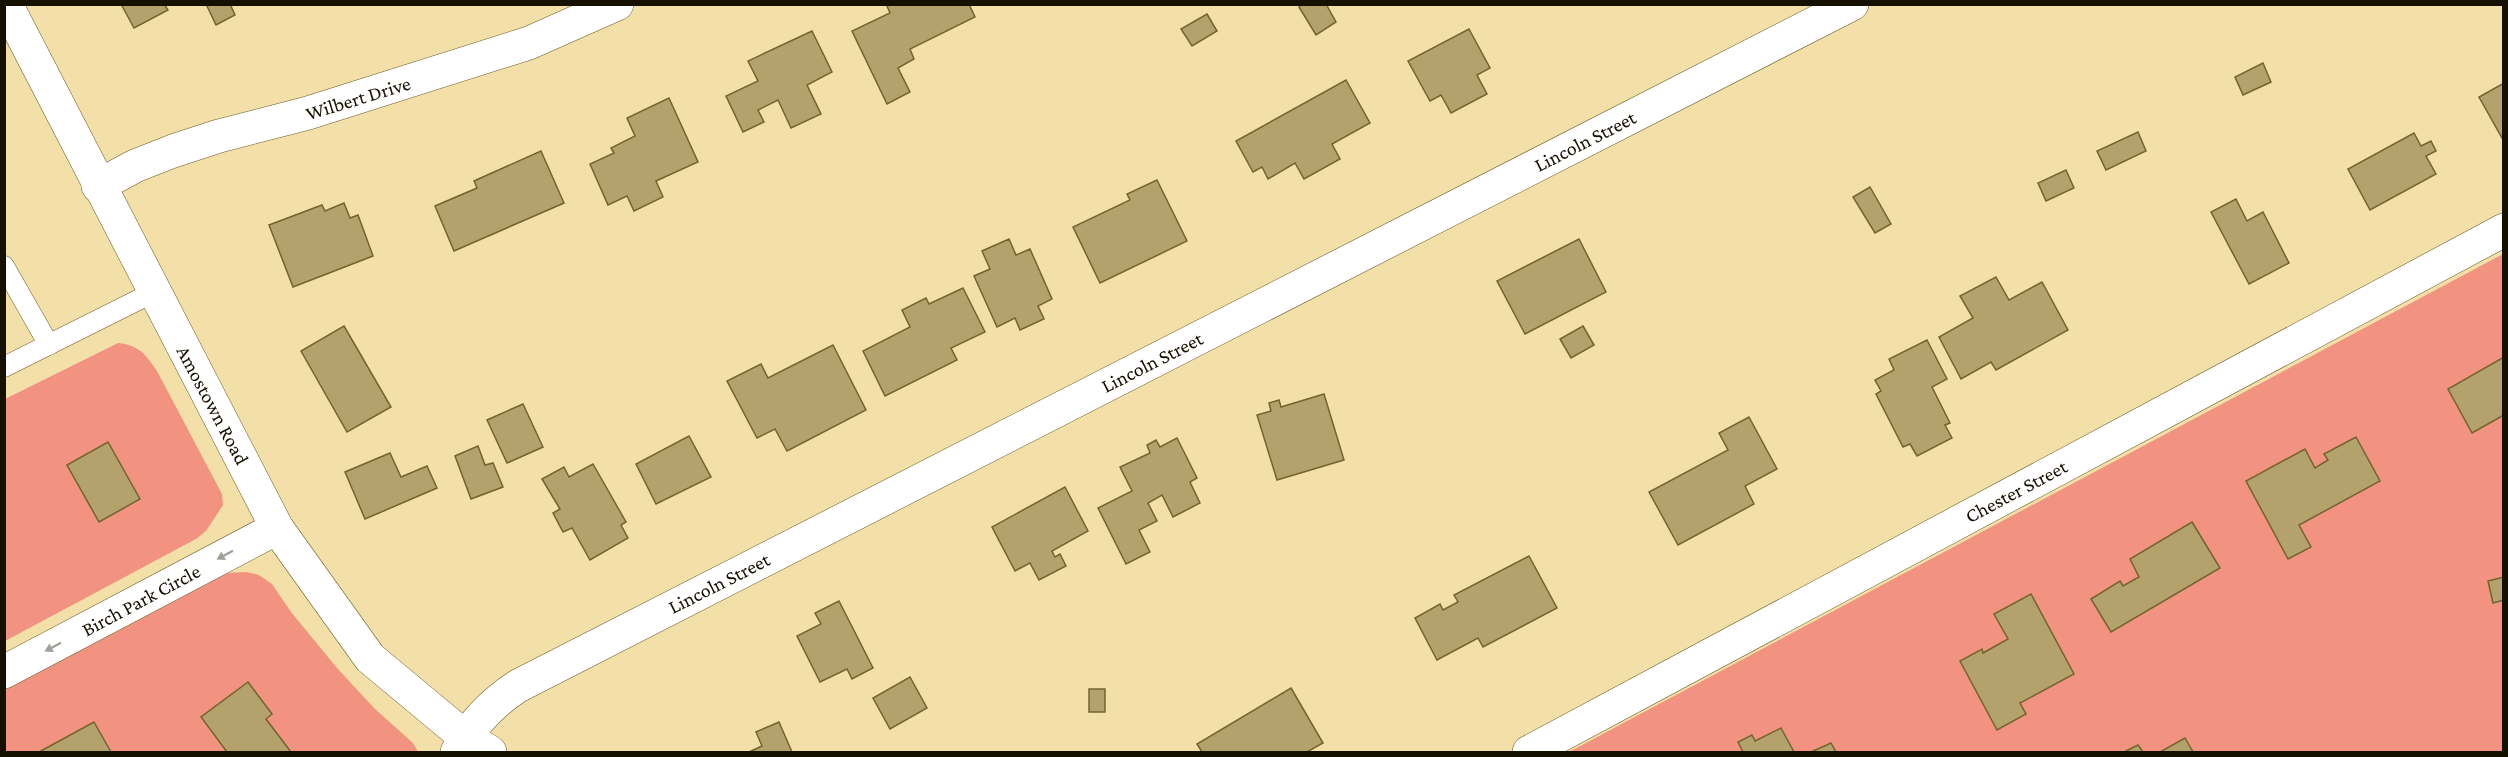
<svg xmlns="http://www.w3.org/2000/svg" width="2508" height="757" font-family="'Crimson Pro',serif">
<rect width="100%" height="100%" fill="#f3e0a8"/>
<!-- green -->
<g fill="#f29381">
<polygon points="2503,254 2503,752 1569,752"/>
<path d="M118,343C139,345 146,355 157,371L222,494L223,505L206,531L196,539L5,641V399Z"/>
<polygon points="246,572 259,575 272,584 291,612 337,668 374,708 413,743 418,752 5,752 5,690 209,580 225,573"/>
</g>
<!-- building -->
<g fill="#b4a26c" stroke="#73632e" stroke-width="1.5">
<polygon points="121,4 164,4 168,10 134,28"/>
<polygon points="206,4 230,4 235,15 216,25"/>
<polygon points="890,4 969,4 975,17 910,49 914,59 898,68 910,92 887,104 852,31 890,13 887,6"/>
<polygon points="1302,4 1326,4 1336,22 1316,35 1299,7"/>
<polygon points="1207,14 1217,31 1192,46 1181,29"/>
<polygon points="1469,29 1490,68 1477,75 1487,94 1451,113 1441,95 1430,101 1408,61"/>
<polygon points="812,31 832,72 807,85 821,114 791,128 778,100 758,110 764,122 743,132 726,96 758,81 748,61"/>
<polygon points="2263,63 2271,82 2243,95 2235,77"/>
<polygon points="1346,80 1370,123 1332,144 1340,159 1304,179 1295,163 1268,179 1262,167 1253,172 1236,141"/>
<polygon points="2504,83 2504,137 2502,138 2479,97"/>
<polygon points="669,98 698,162 656,181 663,197 634,211 627,196 608,205 590,164 614,153 611,148 635,136 627,118"/>
<polygon points="2138,132 2146,151 2106,170 2097,151"/>
<polygon points="2414,133 2421,146 2431,141 2436,151 2426,156 2436,174 2370,210 2348,169"/>
<polygon points="541,151 564,203 454,251 435,206 477,188 474,181"/>
<polygon points="2066,170 2074,188 2046,201 2038,183"/>
<polygon points="1157,180 1187,241 1100,283 1073,227 1130,200 1127,194"/>
<polygon points="1870,187 1891,224 1875,233 1853,197"/>
<polygon points="2236,199 2247,221 2263,212 2289,263 2249,284 2211,212"/>
<polygon points="344,203 350,218 358,215 373,256 293,287 269,225 322,205 325,211"/>
<polygon points="1009,239 1016,255 1030,249 1052,299 1038,306 1044,319 1020,330 1015,318 997,327 974,276 990,269 982,251"/>
<polygon points="1579,239 1606,292 1525,334 1497,281"/>
<polygon points="1996,277 2009,300 2042,282 2068,330 1996,370 1991,362 1961,379 1939,337 1973,318 1960,296"/>
<polygon points="963,288 985,332 951,348 957,360 885,396 863,351 910,327 902,310 926,298 929,304"/>
<polygon points="344,326 391,407 347,432 301,351"/>
<polygon points="1583,326 1594,345 1571,358 1560,339"/>
<polygon points="1927,340 1947,379 1932,387 1950,423 1945,425 1952,438 1917,456 1910,444 1903,447 1876,394 1881,391 1875,380 1894,370 1889,359"/>
<polygon points="833,345 866,410 787,451 775,429 757,438 727,381 761,364 768,378"/>
<polygon points="2504,357 2504,415 2472,433 2448,389"/>
<polygon points="1324,394 1344,460 1277,480 1257,415 1271,411 1269,403 1279,400 1281,407"/>
<polygon points="523,404 543,447 507,463 487,420"/>
<polygon points="1749,417 1777,469 1745,486 1754,504 1678,545 1649,492 1728,450 1719,433"/>
<polygon points="689,436 711,477 656,504 636,464"/>
<polygon points="2356,437 2380,481 2299,525 2311,547 2288,559 2246,481 2305,449 2315,468 2328,460 2324,454"/>
<polygon points="1177,438 1197,478 1190,482 1200,503 1173,517 1162,495 1148,503 1157,521 1139,530 1150,552 1126,564 1098,508 1132,491 1120,467 1150,453 1147,445 1156,440 1160,447"/>
<polygon points="108,442 140,499 99,522 67,465"/>
<polygon points="478,446 485,465 493,463 503,487 471,499 455,456"/>
<polygon points="390,453 401,477 427,466 437,488 365,519 345,472"/>
<polygon points="593,464 626,522 621,525 628,538 590,560 572,528 563,532 553,513 560,509 542,479 564,467 569,477"/>
<polygon points="1065,487 1088,531 1052,551 1055,557 1060,554 1066,566 1039,580 1030,563 1015,571 992,527"/>
<polygon points="2192,522 2220,568 2111,632 2091,599 2120,581 2123,586 2139,577 2130,559"/>
<polygon points="1529,556 1557,608 1483,647 1478,638 1437,660 1415,618 1440,604 1443,610 1458,602 1454,595"/>
<polygon points="2504,577 2504,600 2493,603 2488,581"/>
<polygon points="2031,594 2074,674 2020,703 2026,714 1997,730 1960,661 1982,649 1983,653 2008,639 1994,614"/>
<polygon points="839,601 873,668 852,679 847,669 820,682 797,636 821,624 815,613"/>
<polygon points="910,677 927,708 890,729 873,698"/>
<polygon points="248,682 272,714 266,719 291,752 227,752 201,717"/>
<polygon points="1291,688 1323,743 1307,752 1202,752 1197,744"/>
<rect x="1089" y="689" width="16" height="23"/>
<polygon points="94,722 111,752 39,752"/>
<polygon points="779,722 792,752 749,752 762,746 756,732"/>
<polygon points="1781,728 1794,752 1743,752 1738,742 1752,735 1755,741"/>
<polygon points="2185,738 2193,752 2160,752"/>
<polygon points="1831,743 1836,752 1811,752"/>
<polygon points="2138,745 2143,752 2124,752"/>
</g>
<g fill="none" stroke-linecap="round" stroke-linejoin="round">
<!-- service casing -->
<g stroke="#6a5924" stroke-width="21">
<g id="service">
<polyline points="4,266 49,345"/>
<polyline points="4,367 154,292"/>
</g>
</g>
<!-- minor casing -->
<g stroke="#6a5924" stroke-width="34">
<g id="minor">
<polyline points="98,186 135,166 173,151 219,136 308,113 529,43 617,4"/>
<polyline points="4,672 277,528"/>
<path d="M457,752C471,725 492,703 518,686L1852,4"/>
<polyline points="1529,752 2504,230"/>
</g>
</g>
<!-- tertiary casing -->
<g stroke="#6a5924" stroke-width="34">
<polyline id="tertiary" points="6,4 277,528 370,658 465,737 490,752"/>
</g>
<!-- service -->
<use href="#service" stroke="#fff" stroke-width="20"/>
<!-- minor -->
<use href="#minor" stroke="#fff" stroke-width="33"/>
<!-- tertiary -->
<use href="#tertiary" stroke="#fff" stroke-width="33"/>
</g>
<!-- one-way arrows -->
<defs><path id="oneway-solid" d="M-6-.8H1V-3.2L6.5 0L1 3.2V.8H-6Z" transform="scale(1.5)"/></defs>
<g fill="#a29f99">
<use href="#oneway-solid" transform="translate(225 555) rotate(152)"/>
<use href="#oneway-solid" transform="translate(53 647) rotate(152)"/>
</g>
<g text-anchor="middle" dominant-baseline="central" stroke-width="4.5" stroke-linejoin="round" paint-order="stroke">
<!-- street labels -->
<g font-size="20" fill="#161000" stroke="#fff">
<text transform="translate(358 98) rotate(-17)">Wilbert Drive</text>
<text transform="translate(1585 141) rotate(-27)">Lincoln Street</text>
<text transform="translate(1152 362) rotate(-27)">Lincoln Street</text>
<text transform="translate(213 405) rotate(62)">Amostown Road</text>
<text transform="translate(2016 491) rotate(-28)">Chester Street</text>
<text transform="translate(719 583) rotate(-27)">Lincoln Street</text>
<text transform="translate(141 600) rotate(-28)">Birch Park Circle</text>
</g>
</g>
<!-- border -->
<rect width="2508" height="757" fill="none" stroke="#161000" stroke-width="12"/>
</svg>
